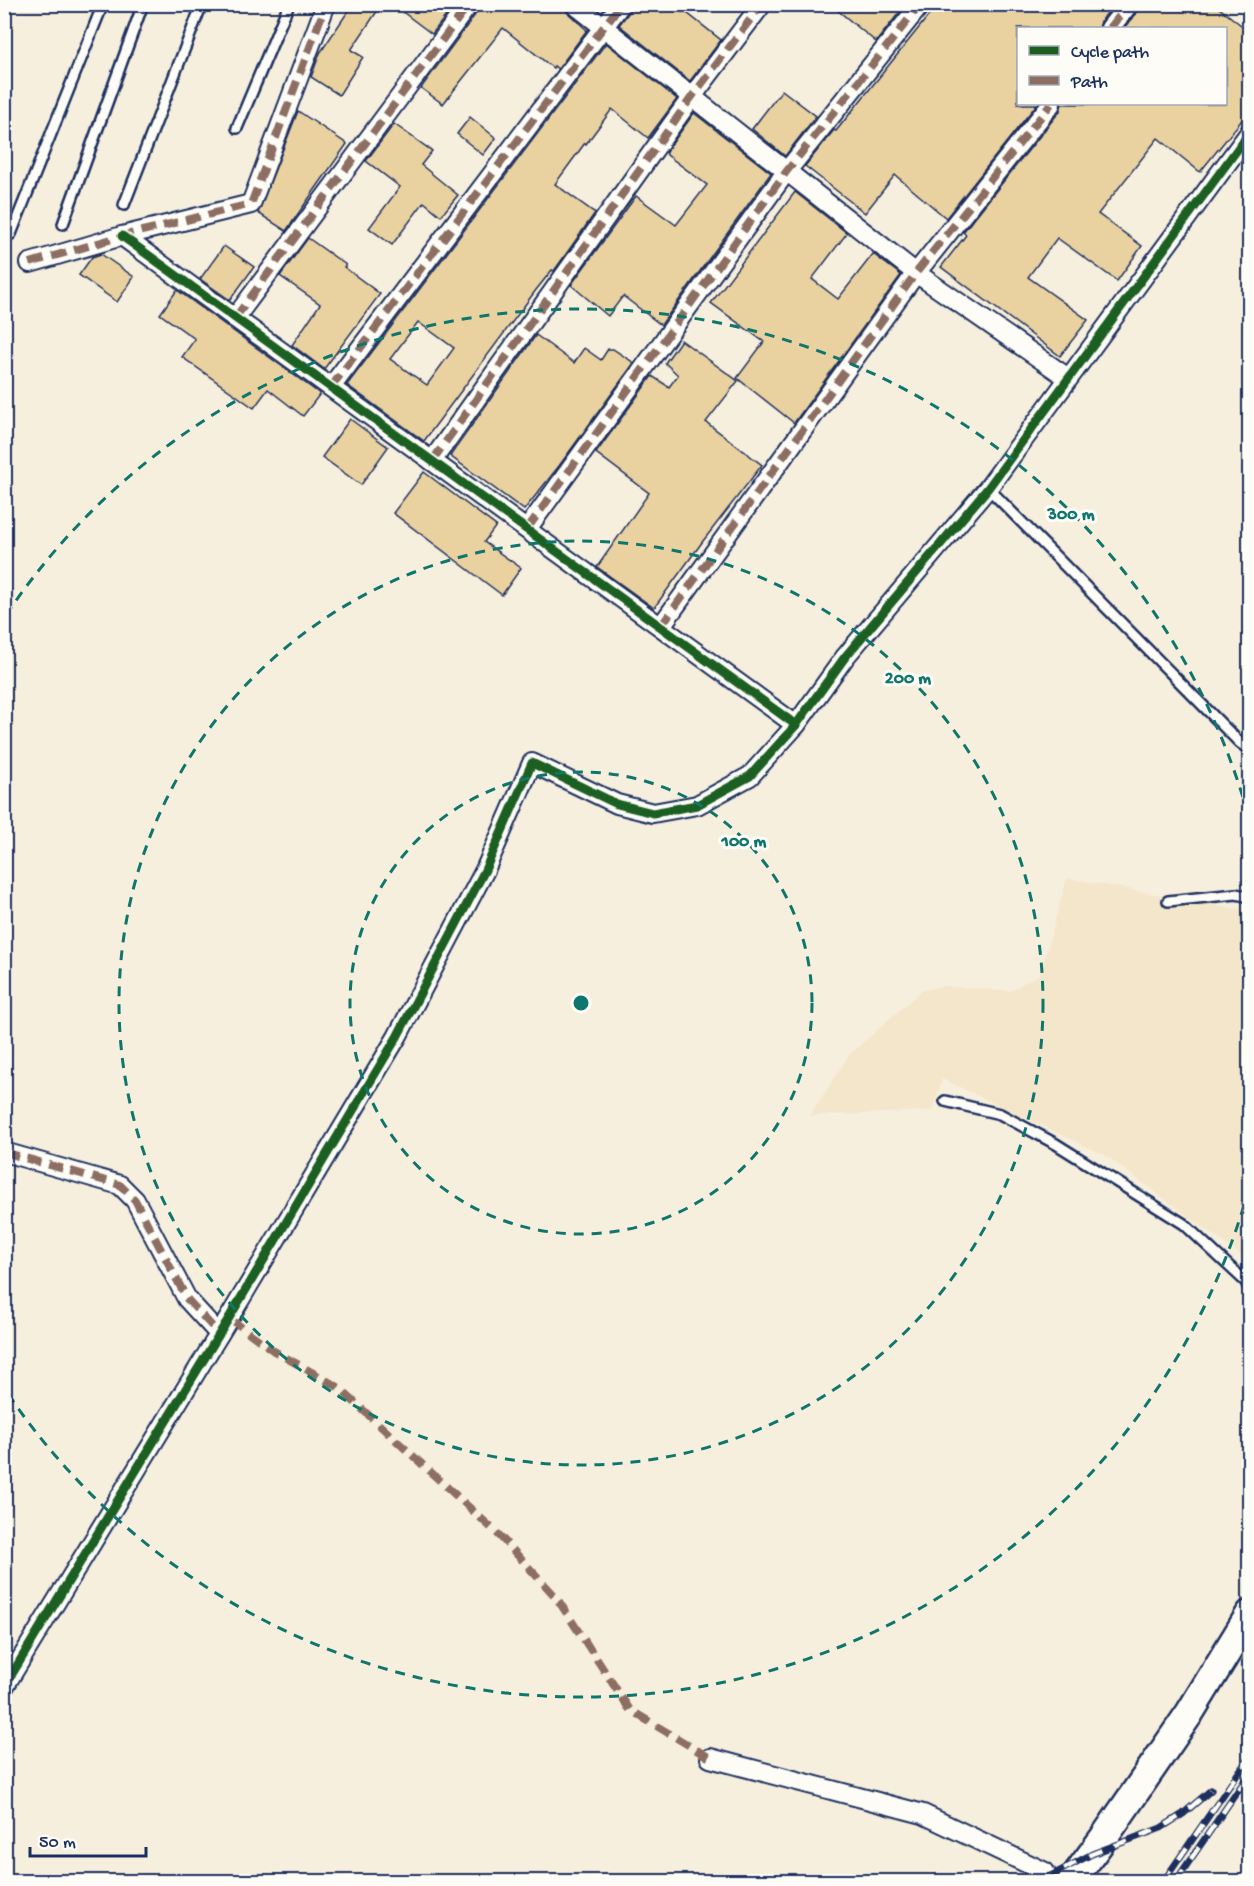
<svg xmlns="http://www.w3.org/2000/svg" width="1254" height="1886" font-family="'Gochi Hand',sans-serif">
<rect width="100%" height="100%" fill="#f7efdd"/>
<filter id="ink" filterUnits="userSpaceOnUse"><feTurbulence type="fractalNoise" baseFrequency=".0167" numOctaves="2"/><feDisplacementMap in="SourceGraphic" scale="12" xChannelSelector="R" yChannelSelector="G"/><feConvolveMatrix kernelMatrix="1 2 1 2 8 2 1 2 1" color-interpolation-filters="sRGB"/></filter>
<g filter="url(#ink)">
<!-- built -->
<polygon fill="#f3e6cb" points="1067,878 1249,911 1249,1261 1105,1155 942,1079 933,1111 810,1116 848,1056 921,991 942,986 1010,991 1040,974"/>
<!-- building -->
<g fill="#ead1a0" stroke="#1b2f5e" stroke-width="1.5" fill-rule="evenodd">
<polygon points="353,4 382,4 351,50 363,57 339,95 311,77 320,53"/>
<polygon points="392,4 455,4 432,34"/>
<polygon points="480,4 563,4 567,12 587,30 558,69 554,66 553,68 503,28 443,104 421,88 478,11"/>
<polygon points="632,4 672,4 682,12 683,10 721,40 690,81 619,25 630,11"/>
<polygon points="830,4 906,4 876,42"/>
<polygon points="938,4 1114,4 1101,21 1099,28 1018,28 1018,104 1037,104 946,218 895,175 865,213 805,166 834,130 836,131"/>
<polygon points="1140,4 1214,4 1250,32 1250,110 1200,172 1158,138 1098,214 1142,246 1117,281 1057,238 1028,277 1088,320 1060,356 941,267 966,235 963,232 1060,111 1062,104 1226,104 1226,28 1124,28 1138,11"/>
<path d="M606,43L677,99L648,138L612,109L586,144L585,143L555,184L595,213L554,271L552,270L536,290L424,441L347,385ZM418,322L454,348L427,385L390,359Z"/>
<polygon points="782,90 816,116 785,156 752,129"/>
<polygon points="298,111 347,144 286,231 258,213"/>
<polygon points="694,113 771,173 661,325 623,296 608,316 571,285 636,196 676,225 707,185 667,155 666,152"/>
<polygon points="470,117 496,138 483,155 457,134"/>
<polygon points="394,124 432,151 421,165 458,195 441,216 424,202 392,245 369,228 400,187 366,161"/>
<polygon points="795,192 847,233 812,279 838,299 873,254 901,275 794,423 737,378 764,342 711,303"/>
<polygon points="308,238 346,265 344,267 380,294 324,369 292,345 320,304 280,276"/>
<polygon points="224,246 254,267 230,300 200,279"/>
<polygon points="101,254 134,277 117,302 79,275 92,257"/>
<polygon points="177,290 320,394 303,416 268,389 254,408 182,357 195,339 160,314"/>
<polygon points="536,335 574,363 584,348 601,360 608,349 613,349 634,363 559,466 524,510 450,456"/>
<polygon points="681,340 738,381 706,422 762,465 703,541 654,608 597,567 649,493 596,453 652,376 669,387 678,375 665,363"/>
<polygon points="350,419 388,447 361,485 322,457"/>
<polygon points="424,472 496,526 484,542 521,568 502,595 393,513"/>
</g>
<g fill="none" stroke-linecap="round" stroke-linejoin="round">
<!-- lane casing -->
<g stroke="#1b2f5e" stroke-width="14">
<g id="lane">
<polyline points="237,128 289,4"/>
<polyline points="124,205 202,4"/>
<polyline points="63,224 143,4"/>
<polyline points="11,234 103,4"/>
<polyline points="988,488 1240,743 1250,750"/>
<polyline points="1168,901 1236,894 1250,897"/>
<polyline points="945,1101 1000,1114 1056,1144 1184,1224 1246,1282 1250,1290"/>
</g>
</g>
<!-- street casing -->
<g stroke="#1b2f5e" stroke-width="22">
<g id="street">
<polyline points="574,4 916,273 1068,378"/>
<polyline points="1110,28 1129,4"/>
<polyline points="122,236 796,725"/>
<polyline points="30,263 122,236 251,204 326,4"/>
<polyline points="235,318 469,4"/>
<polyline points="331,387 621,4"/>
<polyline points="432,461 691,98 762,4"/>
<polyline points="527,529 786,172 921,4"/>
<polyline points="661,626 916,273 1051,104"/>
<polyline points="4,1152 120,1185 135,1200 187,1299 219,1334"/>
<polyline points="4,1687 229,1318 397,1037 485,870 532,763 617,804 653,813 697,805 750,776 796,725 845,657 988,488 1250,132"/>
<polyline points="710,1758 923,1814 1045,1872 1051,1882"/>
</g>
</g>
<!-- secondary casing -->
<g stroke="#1b2f5e" stroke-width="32">
<polyline id="secondary" points="1071,1882 1105,1836 1189,1714 1250,1614"/>
</g>
<!-- lane -->
<use href="#lane" stroke="#fdfcf7" stroke-width="9"/>
<!-- street -->
<use href="#street" stroke="#fdfcf7" stroke-width="18"/>
<!-- secondary -->
<use href="#secondary" stroke="#fdfcf7" stroke-width="27"/>
<!-- rail casing -->
<g stroke="#1b2f5e" stroke-width="7">
<g id="rail">
<polyline points="1039,1882 1092,1854 1161,1828 1183,1814 1211,1790"/>
<polyline points="1163,1882 1250,1756"/>
<polyline points="1175,1882 1250,1773"/>
</g>
</g>
<!-- rail -->
<use href="#rail" stroke="#fdfcf7" stroke-width="4.5" stroke-dasharray="14" stroke-linecap="butt"/>
<!-- quiet -->
<g stroke="#8d6e63" stroke-width="8" stroke-dasharray="15 8" stroke-linecap="butt">
<polyline points="1110,28 1129,4"/>
<polyline points="30,263 122,236 251,204 326,4"/>
<polyline points="235,318 469,4"/>
<polyline points="331,387 621,4"/>
<polyline points="432,461 691,98 762,4"/>
<polyline points="527,529 786,172 921,4"/>
<polyline points="661,626 916,273 1051,104"/>
<polyline points="4,1152 120,1185 135,1200 187,1299 219,1334"/>
<polyline points="229,1318 274,1351 338,1387 498,1534 556,1597 630,1710 710,1758"/>
</g>
<!-- cycleway casing -->
<g stroke="#fdfcf7" stroke-width="13">
<g id="cycleway">
<polyline points="122,236 796,725"/>
<polyline points="4,1687 229,1318 397,1037 485,870 532,763 617,804 653,813 697,805 750,776 796,725 845,657 988,488 1250,132"/>
</g>
</g>
<!-- cycleway -->
<use href="#cycleway" stroke="#1b5e20" stroke-width="9"/>
</g>
</g>
<!-- distance rings -->
<g fill="none" stroke="#0f766e" stroke-width="3" stroke-dasharray="10 8">
<circle cx="581" cy="1003" r="231"/>
<circle cx="581" cy="1003" r="462"/>
<path d="M1249 1188A693 693 0 0 1 6 1391M6 615A693 693 0 0 1 1249 818"/>
</g>
<circle cx="581" cy="1003" r="9" fill="#0f766e" stroke="#fdfcf7" stroke-width="3"/>
<g font-size="18" text-anchor="middle" font-weight="bold" fill="#0f766e" stroke="#fdfcf7" stroke-width="6" stroke-linejoin="round" paint-order="stroke">
<text x="1071" y="519">300 m</text>
<text x="908" y="683">200 m</text>
<text x="744" y="846">100 m</text>
</g>
<!-- margin -->
<rect width="1254" height="1886" fill="none" stroke="#fdfcf7" stroke-width="24"/>
<rect x="12" y="12" width="1230" height="1862" fill="none" stroke="#1b2f5e" stroke-width="2" filter="url(#ink)"/>
<!-- legend -->
<rect x="1017" y="27" width="210" height="78" fill="#fdfcf7" stroke="#a3aaba" stroke-width="1.5"/>
<rect x="1029" y="46" width="30" height="9" fill="#1b5e20" stroke="#a3aaba" stroke-width="1.5"/>
<text x="1071" y="57" font-size="18" fill="#1b2f5e">Cycle path</text>
<rect x="1029" y="76" width="30" height="9" fill="#8d6e63" stroke="#a3aaba" stroke-width="1.5"/>
<text x="1071" y="87" font-size="18" fill="#1b2f5e">Path</text>
<!-- scale -->
<path d="M30 1847v9h116v-9" fill="none" stroke="#1b2f5e" stroke-width="3"/>
<text x="39" y="1847" font-size="18" fill="#1b2f5e" stroke="#fdfcf7" stroke-width="4.5" paint-order="stroke">50 m</text>
</svg>
